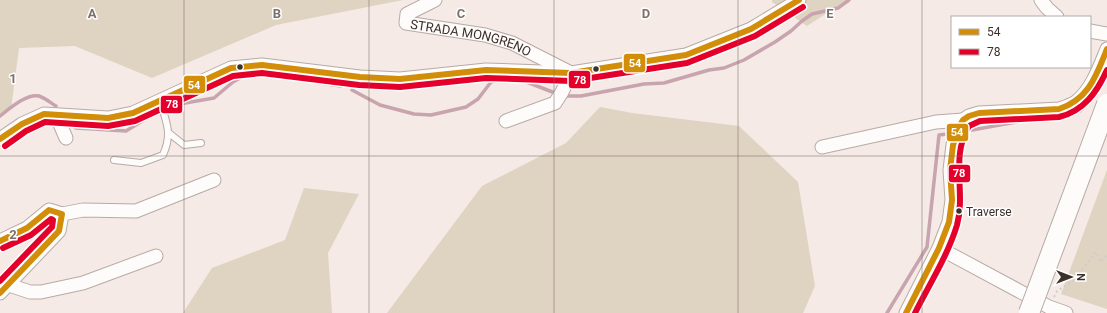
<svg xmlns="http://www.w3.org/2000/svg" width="1107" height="313" viewBox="0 0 1107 313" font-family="Roboto,sans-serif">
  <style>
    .green { fill: #dfd3c2 }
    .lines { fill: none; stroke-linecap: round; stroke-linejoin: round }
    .stream { stroke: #c8a4af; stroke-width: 3.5 }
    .service-casing { stroke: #b6aba6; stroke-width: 8 }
    .minor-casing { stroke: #b6aba6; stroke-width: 15 }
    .path { stroke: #d1ccca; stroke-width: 2; stroke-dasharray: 2 3; stroke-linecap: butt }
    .service { stroke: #fefcfb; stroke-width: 6 }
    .minor { stroke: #fefcfb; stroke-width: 13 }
    .primary-bridge-casing { stroke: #b6aba6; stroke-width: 22; stroke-linecap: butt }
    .primary-bridge { stroke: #fefcfb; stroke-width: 20 }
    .bus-1-casing { stroke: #fff; stroke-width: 9 }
    .bus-2-casing { stroke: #fff; stroke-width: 9 }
    .bus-1 { stroke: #d28e08; stroke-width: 6 }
    .bus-2 { stroke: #e4002b; stroke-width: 6 }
    .grid { fill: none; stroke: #7d706b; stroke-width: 1; stroke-opacity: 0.55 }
    .bus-dot { fill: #3d2f2a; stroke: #fff; stroke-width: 1.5 }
    .labels { text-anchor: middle; stroke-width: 3; stroke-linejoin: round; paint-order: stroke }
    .bus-label { font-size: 12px; fill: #3d2f2a; stroke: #fff; text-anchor: start }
    .street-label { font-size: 13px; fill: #3d2f2a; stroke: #fff }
    .grid-label { font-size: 13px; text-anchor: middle; font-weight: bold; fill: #7d706b; stroke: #fff; stroke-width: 3; stroke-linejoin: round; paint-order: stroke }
    .line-badge { stroke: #fff; stroke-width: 1.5 }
    .badge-label { font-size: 11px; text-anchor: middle; font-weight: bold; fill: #fff }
  </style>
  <rect width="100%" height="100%" fill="#f5eae5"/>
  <path class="green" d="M0,0h403l-127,25 -124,53 -77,-32 -56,2 -8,61 -11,7z
    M772,0h75l-40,26 -35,-24z
    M600,107l32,6 107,13 59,56 17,104 -12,27h-416l95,-127 84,-43z
    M1107,170v139l-46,-15z
    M304,188l55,6 -31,59 4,60h-149l29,-45 73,-28z"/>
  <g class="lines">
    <path class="stream" d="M352,90l28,15 34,9 17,1 35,-8 12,-8 13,-17 9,-3h19l36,14
      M563,96h18l63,-12 20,-1 45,-13 15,-2 20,-8 31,-18 16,-11 11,-10 10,-7 26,-6 11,-8
      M168,106l46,-8 19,-16 14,-8h15l79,12
      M1063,114l17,-3 11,-10 16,-31
      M0,116c9,-7 27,-23 39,-20 6,2 12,7 17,10
      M68,122l8,6 50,3 34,-21
      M961,132l94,-17
      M887,313l40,-66 12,-112 16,-2"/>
    <g class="service-casing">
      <path id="service" d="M169,133l15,12 17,-2
        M114,160l27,3 22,-8c10,-23 3,-32 -3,-55"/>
    </g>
    <g class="minor-casing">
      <g id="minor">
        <path id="s1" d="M435,0l-28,14 -1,9 79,12 27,8 59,30 -9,19 -7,11 -49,18"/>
        <path d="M1041,0l6,8 10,9"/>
        <path d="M1090,31l17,3"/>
        <path d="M56,115l10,23"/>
        <path d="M0,139l22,-15 22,-10 64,4 25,-5 98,-45 31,-3 98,12 40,2 86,-9 85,3 115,-18 65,-26 48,-29"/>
        <path d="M822,147l114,-25 27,-2"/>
        <path d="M62,214l21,-4 53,1 78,-31"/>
        <path d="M0,241l27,-13 22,-18 13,4 -3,17 -59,62"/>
        <path d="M939,248l110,59 17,6"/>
        <path d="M9,285l21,7h11l42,-9 73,-27"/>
        <path d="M906,313l33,-65 10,-26 3,-22 -2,-30 3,-25 7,-20 3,-5 6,-4 10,-3 80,-4c6,-2 13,-4 18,-8 15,-12 23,-35 30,-52"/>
      </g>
    </g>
    <path class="path" d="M1054,297l3,-6 17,-11 22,-28 5,10 6,-7"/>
    <use href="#service" class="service"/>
    <use href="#minor" class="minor"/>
    <g class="primary-bridge-casing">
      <path id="primary-bridge" d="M1029,313l78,-209"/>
    </g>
    <use href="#primary-bridge" class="primary-bridge"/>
    <g class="bus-1-casing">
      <path id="bus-1" d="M0,139l22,-15 22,-10 64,4 25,-5 98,-45 31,-3 98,12 40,2 86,-9 85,3 115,-18 65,-26 48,-29
        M0,241l27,-13 22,-18 13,4 -3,17 -59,62
        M906,313l33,-65 10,-26 3,-22 -2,-30 3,-25 7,-20 3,-5 6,-4 10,-3 80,-4c30,-10 37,-33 48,-60"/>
    </g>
    <g class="bus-2-casing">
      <path id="bus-2" d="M5,146l21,-15 19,-9 63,4 27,-5 98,-45 29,-3 97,12 41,2 86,-9 85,3 116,-18 68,-27 48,-29
        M0,281l52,-54 1,-7 -2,-1 -20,16 -28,13
        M915,313c14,-28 33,-58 42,-88 9,-33 -7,-68 12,-99l11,-5 79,-4c25,-6 38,-25 48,-47"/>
    </g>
    <use href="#bus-1" class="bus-1"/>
    <use href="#bus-2" class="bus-2"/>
  </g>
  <path class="grid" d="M184,0v313M369,0v313M554,0v313M738,0v313M922,0v313M0,156h1107"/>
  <g class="bus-dot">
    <circle cx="240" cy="67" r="3.5"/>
    <circle cx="596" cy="69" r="3.5"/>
    <circle cx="959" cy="211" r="3.5"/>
  </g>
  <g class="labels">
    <g class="bus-label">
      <text x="966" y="216">Traverse</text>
    </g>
    <g class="street-label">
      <text dy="5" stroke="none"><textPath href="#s1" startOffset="107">STRADA MONGRENO</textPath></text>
    </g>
  </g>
  <g class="grid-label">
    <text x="92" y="18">A</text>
    <text x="277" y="18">B</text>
    <text x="461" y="18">C</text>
    <text x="646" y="18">D</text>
    <text x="830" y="18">E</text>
    <text x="13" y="83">1</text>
    <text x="13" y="239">2</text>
  </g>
  <g class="line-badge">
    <rect x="623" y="53" width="23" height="20" rx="4" fill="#d28e08"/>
    <rect x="568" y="70" width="23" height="19" rx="4" fill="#e4002b"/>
    <rect x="183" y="75" width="23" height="19" rx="4" fill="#d28e08"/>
    <rect x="160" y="95" width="23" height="19" rx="4" fill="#e4002b"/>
    <rect x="946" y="123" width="23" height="19" rx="4" fill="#d28e08"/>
    <rect x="948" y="164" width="23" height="19" rx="4" fill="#e4002b"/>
  </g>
  <g class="badge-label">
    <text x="635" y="67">54</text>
    <text x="580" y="84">78</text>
    <text x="194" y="89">54</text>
    <text x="172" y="108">78</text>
    <text x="957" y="136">54</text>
    <text x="959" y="177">78</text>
  </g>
  <rect x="951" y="16" width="140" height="52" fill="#ffffff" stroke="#b1acaa"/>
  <rect x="959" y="29" width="20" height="6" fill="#d28e08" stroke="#b1acaa"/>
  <text x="987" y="36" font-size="12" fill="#3d2f2a">54</text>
  <rect x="959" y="49" width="20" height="6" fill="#e4002b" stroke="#b1acaa"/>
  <text x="987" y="56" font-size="12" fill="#3d2f2a">78</text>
  <g transform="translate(1071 277) rotate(90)" stroke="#ffffff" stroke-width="3" paint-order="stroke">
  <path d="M0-3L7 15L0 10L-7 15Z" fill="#3d2f2a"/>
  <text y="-6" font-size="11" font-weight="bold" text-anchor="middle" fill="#3d2f2a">N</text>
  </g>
</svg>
